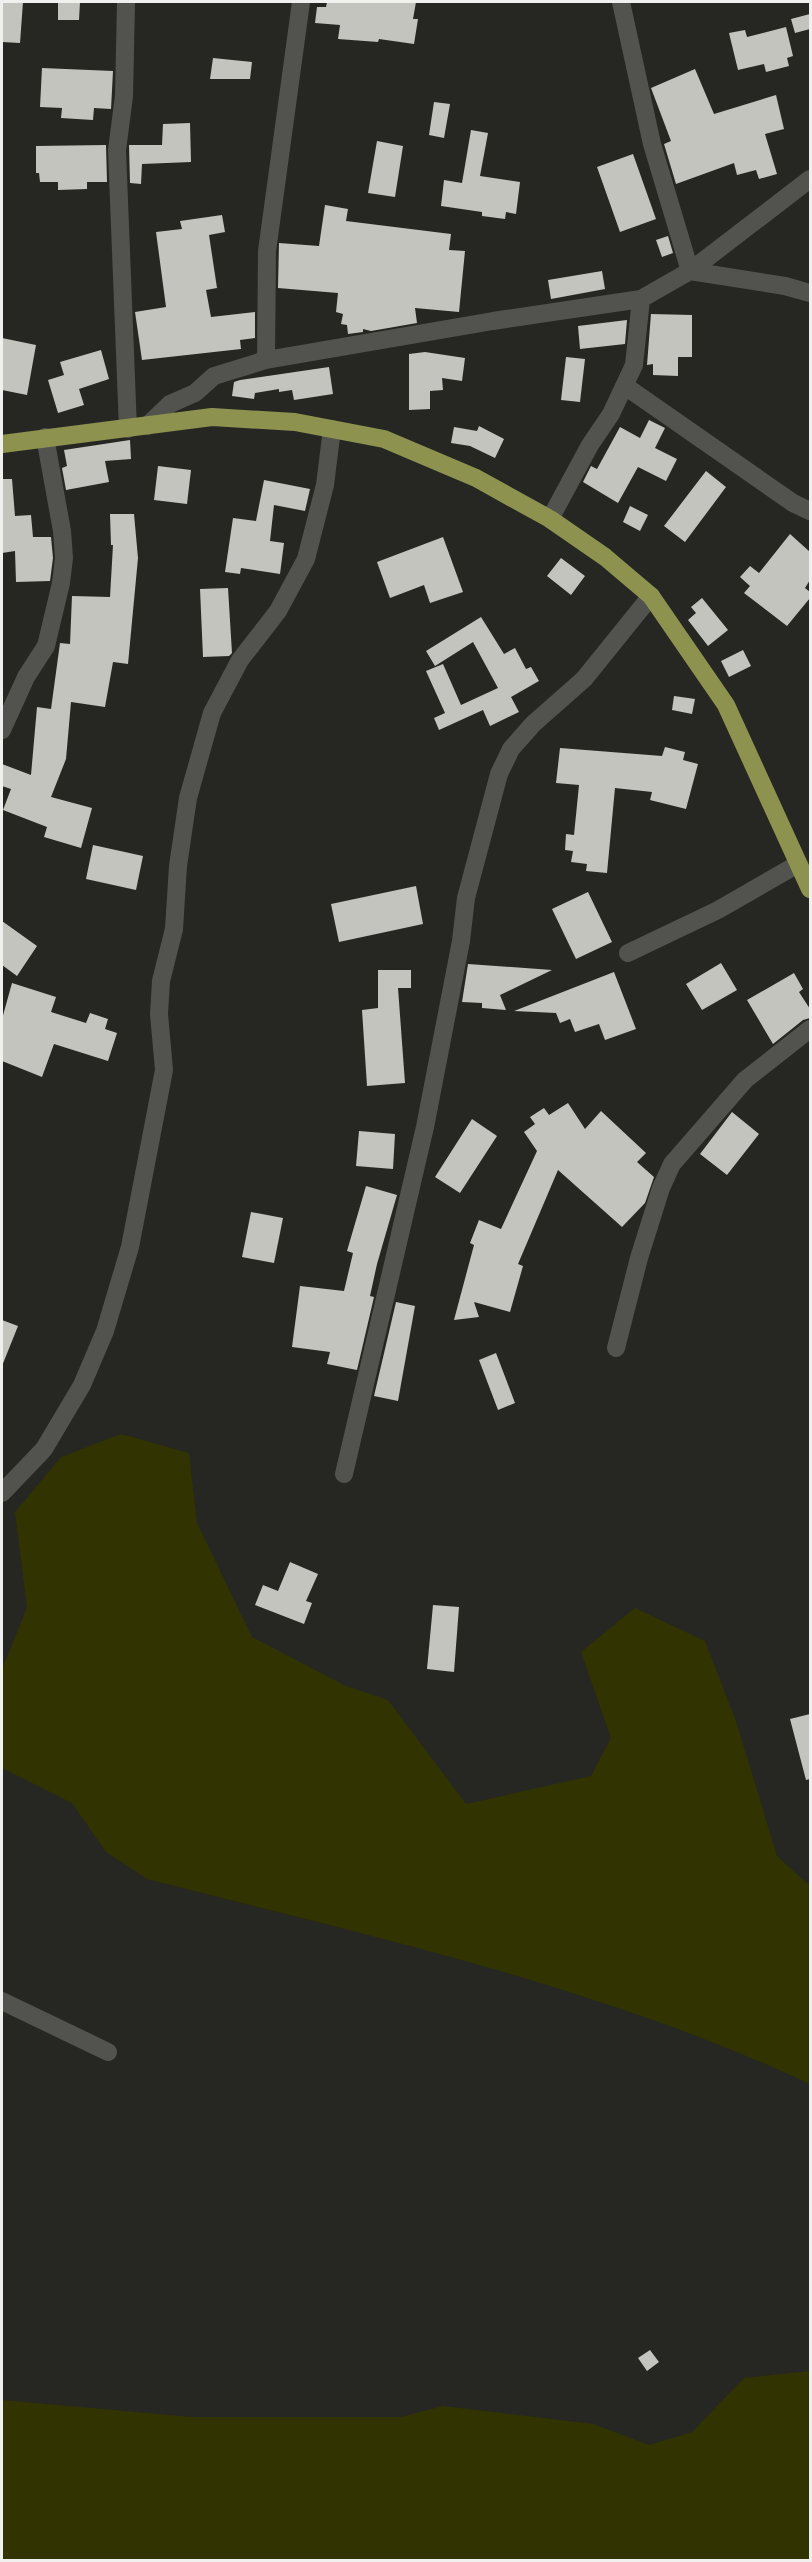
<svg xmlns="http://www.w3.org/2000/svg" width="812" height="2562" viewBox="0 0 812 2562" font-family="Inter,sans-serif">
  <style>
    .green { fill: #313301 }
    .building { fill: #c4c4be }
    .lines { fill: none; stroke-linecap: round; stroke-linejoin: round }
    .minor { stroke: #52534e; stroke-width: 18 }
    .major { stroke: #8d934f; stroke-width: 18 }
  </style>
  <rect width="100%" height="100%" fill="#262722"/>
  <path class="green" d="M121,1434l68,19 8,70 55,114 94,49 42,14 78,104 125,-28 20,-38 -30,-86 54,-44 70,33 31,80 41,135 33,30v198c-210,-98 -440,-148 -663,-205l-41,-27 -34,-49 -70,-35v-99l25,-61 -12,-96 46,-55z
    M810,2371v189h-808v-160l190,17h209l42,-11 150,18 56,21 43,-13 52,-54z"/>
  <path class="building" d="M2,2h21l-3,41 -18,-1z
    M58,2h22l-1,18h-21z
    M327,2h89l-3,17h5l-4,25 -35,-5 -1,3 -40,-3 2,-14 -25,-2 2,-16h9z
    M810,14v15l-15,4 -4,-14z
    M786,27l7,29 -6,2 2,8 -23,6 -2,-8 -26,6 -9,-37 16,-3 2,7z
    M213,58l39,4 -2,17h-40z
    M42,68l71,3 -2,38 -17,-1 -1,12 -32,-2 1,-10 -22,-1z
    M695,69l19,45 62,-19 8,34 -19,5 12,40 -18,5 -3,-9 -19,5 -3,-12 -58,21 -12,-40 7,-3 -20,-53z
    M434,102l16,2 -6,34 -15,-3z
    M190,123l1,39 -49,2 -1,20 -11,-1 -1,-38h33l1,-21z
    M471,130l17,3 -8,43 40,6 -4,32 -10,-2 -1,7 -23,-3v-4l-41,-6 3,-26 18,3z
    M377,141l26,5 -8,51 -27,-4z
    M106,145l1,37h-20v7l-29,1v-8h-18l-1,-9h-3v-27z
    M633,154l23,65 -36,13 -23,-65z
    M325,205l23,4 -2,12 105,13 -2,16 16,1 -6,61 -44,-4 2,15 -46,8 -8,-2v3l-15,2 -1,-9 -6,-1 2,-10 -7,-2 2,-19 -60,-5 1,-45 40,3z
    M222,215l3,17 -16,3 8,53 -11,2 5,27 44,-5v26l-15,2 1,9 -99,11 -7,-48 31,-5 -10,-75 26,-3 -2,-8z
    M668,236l5,17 -11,4 -6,-17z
    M602,271l3,18 -54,10 -3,-19z
    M651,314l41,1v42h-14v19l-25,-1v-11l-6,1z
    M627,320l-2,24 -45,5 -2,-23z
    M2,338l34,7 -9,50 -25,-5z
    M101,350l8,29 -30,10 5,16 -26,8 -10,-33 16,-5 -4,-13z
    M425,352l40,6 -3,23 -20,-3 1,12 -13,1v18l-21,1v-56z
    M566,357l19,2 -5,43 -19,-2z
    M329,367l4,27 -39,6 -2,-10 -13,2v-3l-24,4 -1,6 -22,-3 2,-14 6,-2z
    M649,420l16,8 -10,20 22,11 -11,22 -28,-14 -20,36 -35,-21 8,-16 6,3 23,-42 20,11z
    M479,426l25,13 -9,19 -25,-12 -19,-3 3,-16 23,4z
    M130,440l1,19 -26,2 4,21 -43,8 -4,-22 5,-2 -3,-16z
    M158,466l33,4 -4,34 -33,-4z
    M706,471l20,16 -41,55 -21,-16z
    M2,479h10l3,37 16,-1 2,22h18l2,21 -3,23 -34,1 -1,-31 -13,2z
    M264,480l46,9 -5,22 -31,-6 -4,36 14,2 -4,31 -39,-6 -1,6 -15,-2 8,-54 23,3z
    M630,506l18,9 -8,16 -17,-9z
    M110,514h24l4,44 -10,106 -15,-2 -8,45 -34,-5 -5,57 -15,38 41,11 -11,40 -37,-11 3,-10 -44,-17 8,-21 -9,-3v-22l29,11 6,-68 14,2 9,-66 10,1 2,-48 38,1 3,-52h-2z
    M790,534l20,18v28l-5,8 5,4v6l-23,28 -43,-33 6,-7 -10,-9 10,-11 9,7z
    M443,537l20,55 -33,11 -6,-18 -34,13 -13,-36z
    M561,558l24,18 -14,19 -24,-19z
    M228,588l4,65 -3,3 -26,1 -3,-68z
    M702,598l26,32 -20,16 -20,-26 8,-7 -5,-6z
    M481,617l23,37 11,-6 11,21 5,-2 8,14 -28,16 8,15 -29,14 -7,-16 -44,20 -5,-12 11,-5 -19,-42 17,-7 18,41 37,-17 -25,-46 -38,24 -9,-15z
    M743,650l8,16 -22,11 -8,-16z
    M674,696l21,3 -3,15 -20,-4z
    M665,747l20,5 -2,8 15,4 -12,45 -36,-9 2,-8 -37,-4 -8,85 -21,-2 1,-7 -16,-2 2,-11 -8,-1 1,-16 8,1 5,-50 -23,-2 4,-35 102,8z
    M93,845l50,11 -7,34 -50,-11z
    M416,886l7,38 -84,18 -8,-38z
    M588,892l24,50 -36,17 -24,-50z
    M2,921l35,25 -20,30 -15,-11z
    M721,963l16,27 -35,20 -16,-26z
    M468,964l84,6 -52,25 6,15 -24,-2v-5l-20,-1z
    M378,970h33v18h-13l7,95 -38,3 -5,-76 16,-2z
    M614,972l22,57 -31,11 -6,-16 -24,8 -5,-13 -10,4 -4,-10 -42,-2z
    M794,973l9,16 -4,3 11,17v9l-7,2 -30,24 -26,-44z
    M12,983l44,14 -5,15 35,11 4,-10 18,6 -3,10 12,4 -9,28 -54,-17 -12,33 -40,-16v-42z
    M568,1103l17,26 16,-18 45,42 -9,9 17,15 -9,26 -23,24 -64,-57 -40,94 5,2 -13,46 -36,-10 5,15 -25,3 20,-75 -4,-2 9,-23 22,9 36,-78 -13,-19 11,-8 -5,-7 14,-9 5,7z
    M732,1112l27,22 -32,41 -27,-21z
    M472,1119l25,17 -37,57 -25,-16z
    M359,1131l36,3 -2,35 -37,-3z
    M366,1186l31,9 -20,69 -7,32 4,1 -17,73 -30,-6 3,-12 -38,-5 8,-61 44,5 9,-38 -6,-2z
    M251,1212l32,6 -9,45 -32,-6z
    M396,1302l19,4 -17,95 -24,-5z
    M2,1320l16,6 -16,40z
    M496,1353l19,50 -17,7 -19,-50z
    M290,1562l28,12 -12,27 6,2 -8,21 -49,-19 8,-20 15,6z
    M433,1605l26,2 -5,65 -27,-3z
    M810,1714v65l-4,1 -16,-61z
    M650,2350l9,12 -12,9 -9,-13z"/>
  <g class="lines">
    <path class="minor" d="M126,2l-2,94 -7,54 11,279
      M621,2l31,142 38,127 95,15 25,7
      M266,360l1,-109 34,-249
      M625,386l168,117 17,8
      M147,426l23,-22 25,-11 19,-17 52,-16 227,-39 148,-22 49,-28 120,-92
      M550,519l40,-74 21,-31 23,-49 7,-66
      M2,730l24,-53 20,-31 15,-63 3,-25 -2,-27 -17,-94
      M628,953l90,-43 80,-46
      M616,1348l23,-90 22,-70 11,-24 73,-84 65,-51
      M344,1474l81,-347 36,-186 5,-43 33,-124 12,-25 22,-25 51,-45 67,-83
      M2,1493l42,-44 38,-64 23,-54 25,-84 34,-177 -5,-56 2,-33 13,-52 4,-63 10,-68 24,-85 28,-53 38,-49 28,-52 19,-74 7,-56
      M2,2001l106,51"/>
    <path class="major" d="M2,444l210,-27 83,5 89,17 92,39 74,41 55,38 46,39 75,109 84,184"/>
  </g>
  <rect width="812" height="2562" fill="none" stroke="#f0f1ee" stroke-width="6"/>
</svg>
